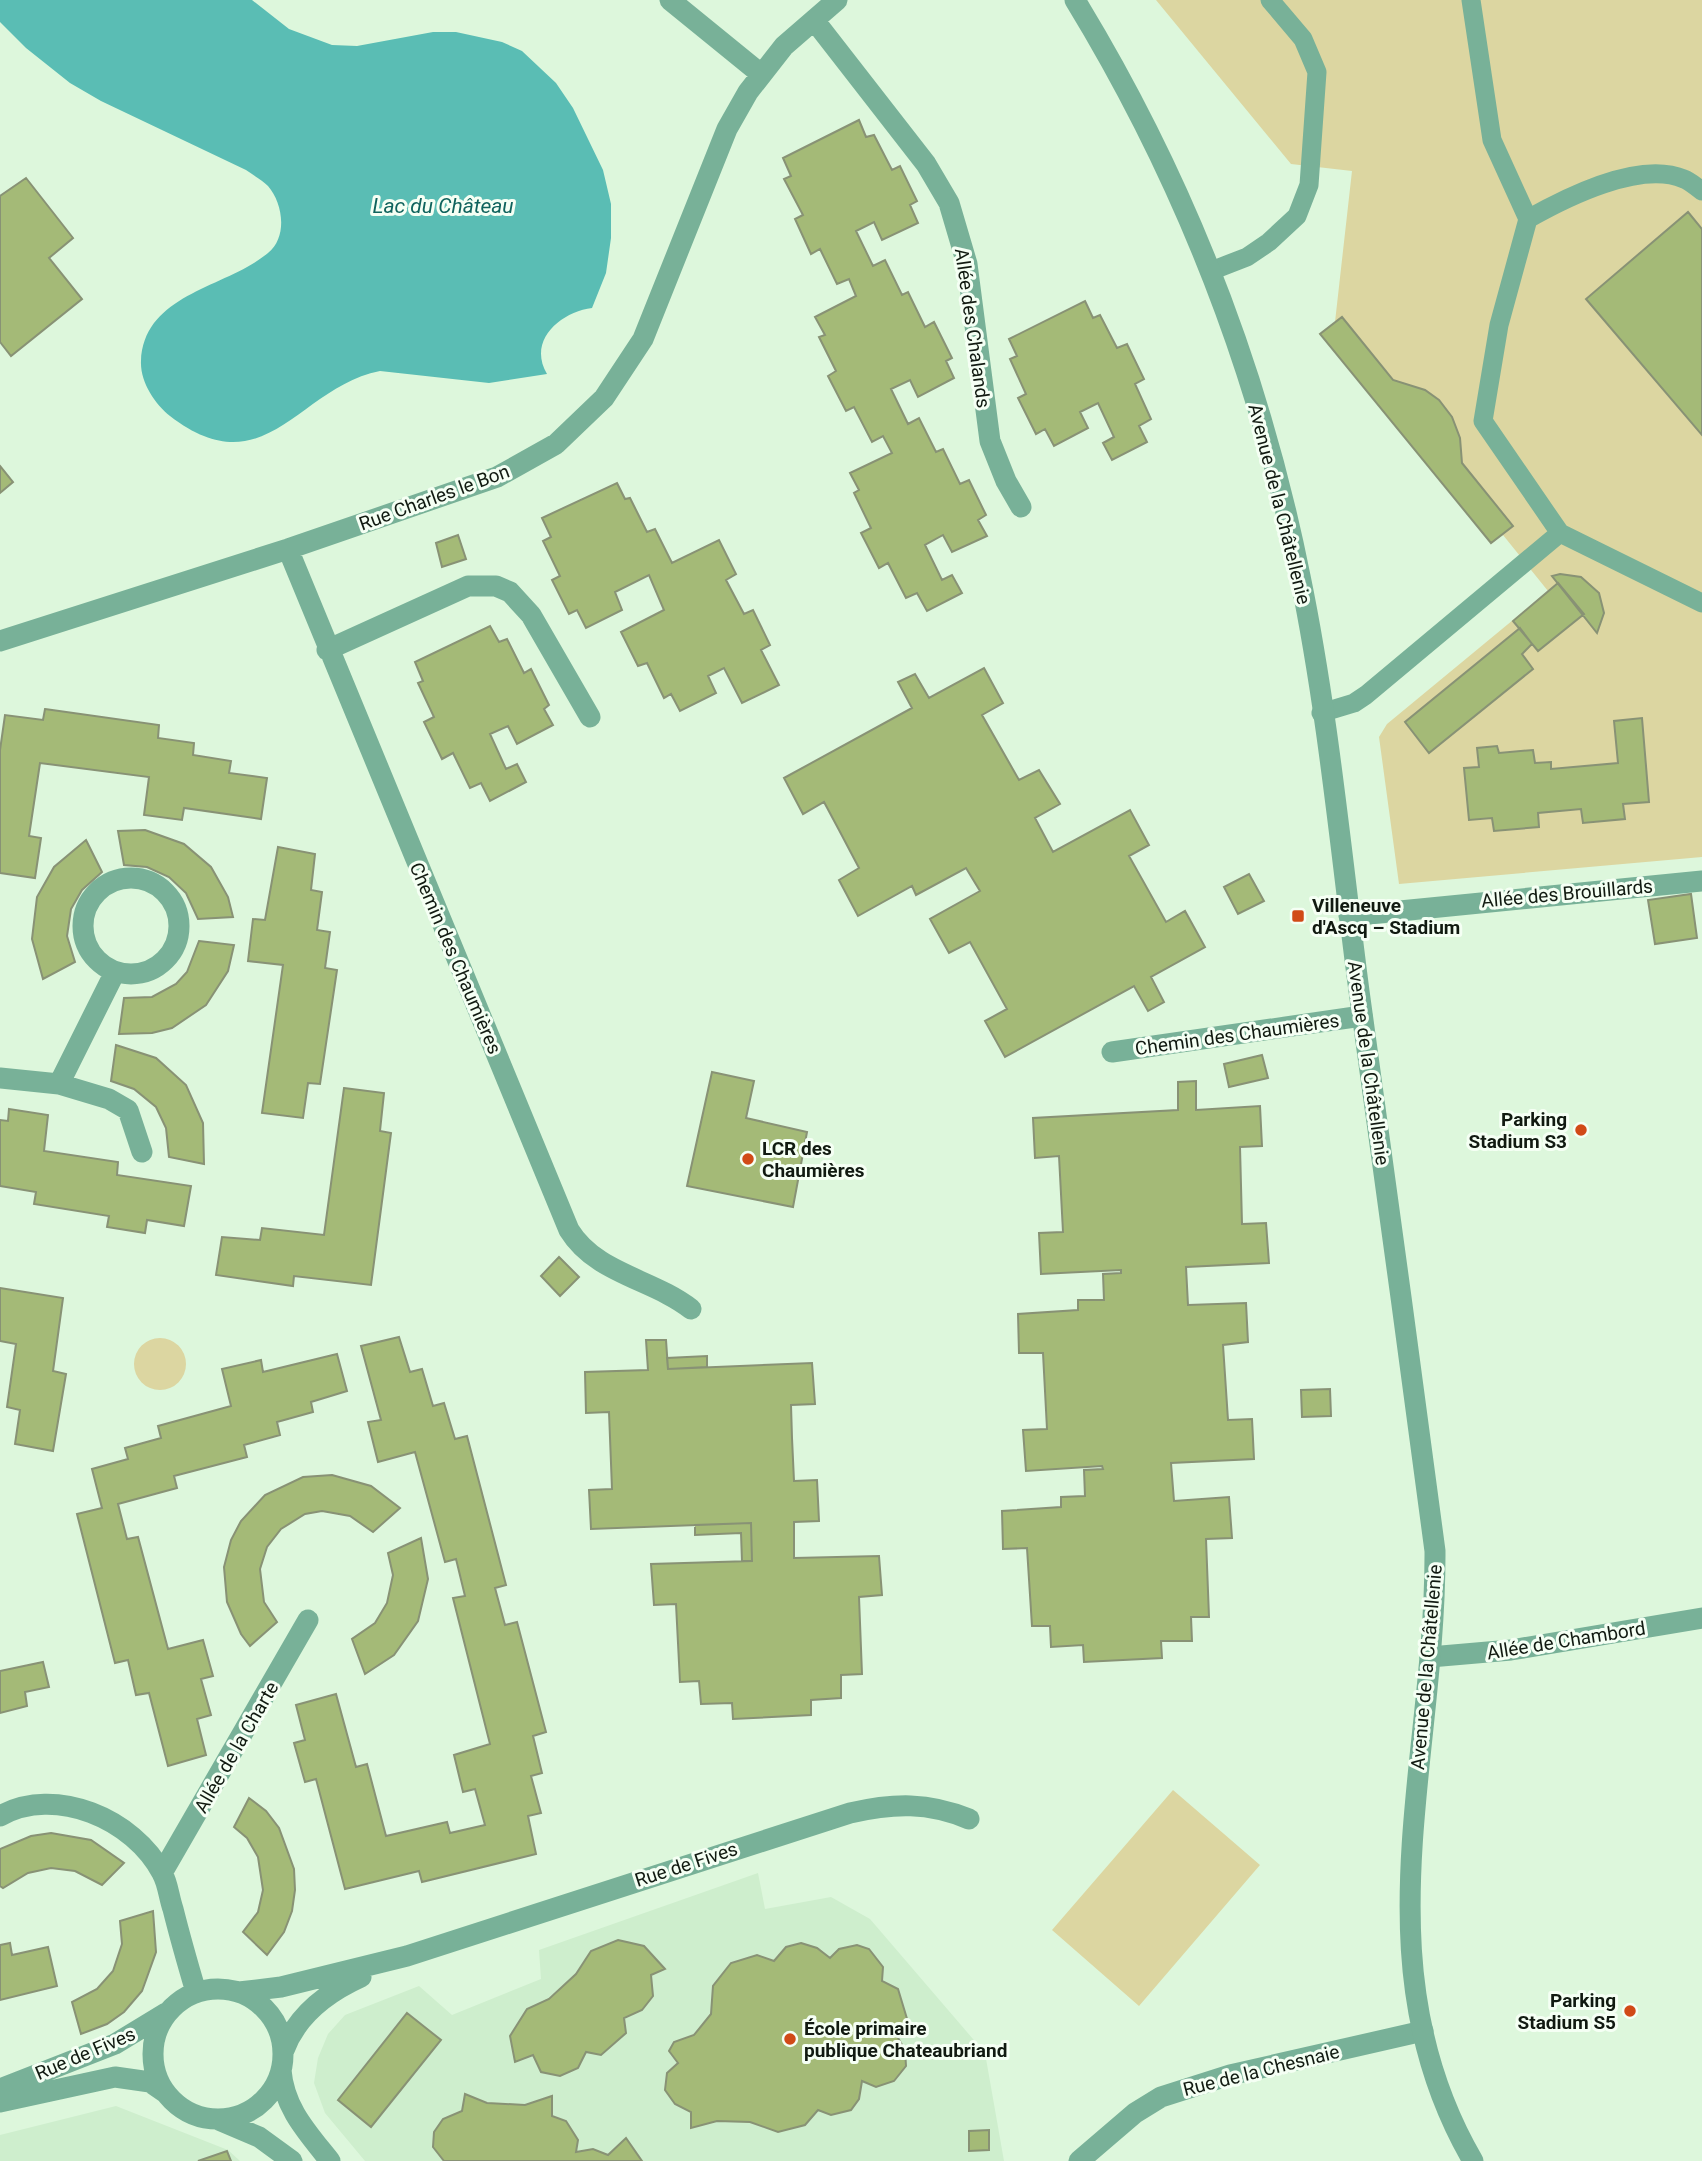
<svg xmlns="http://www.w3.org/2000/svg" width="1702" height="2161" viewBox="0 0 1702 2161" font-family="Roboto,sans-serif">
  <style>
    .built { fill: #ceeecd }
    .green { fill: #dcd6a1 }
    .water { fill: #5abdb4 }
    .building { fill: #a4ba77; stroke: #889275; stroke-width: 2 }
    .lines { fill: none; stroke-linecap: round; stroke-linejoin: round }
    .service { stroke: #78b198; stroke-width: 19 }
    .pedestrian { stroke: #78b198; stroke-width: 21 }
    .minor { stroke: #78b198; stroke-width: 21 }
    .tertiary { stroke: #78b198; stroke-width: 21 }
    .poi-dot { fill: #d14a17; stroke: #f5fff4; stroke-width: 2.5 }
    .labels { text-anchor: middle; stroke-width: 6; stroke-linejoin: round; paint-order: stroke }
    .street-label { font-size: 19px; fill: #111a11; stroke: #f5fff4 }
    .poi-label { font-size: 19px; font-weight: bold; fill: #111a11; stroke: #f5fff4; text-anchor: start }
    .water-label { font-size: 21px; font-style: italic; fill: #0f635d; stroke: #f5fff4 }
  </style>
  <rect width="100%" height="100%" fill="#ddf7dc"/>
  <path class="built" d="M758,1873l7,36 66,-12 39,22 115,134 19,108h-639l-40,-48 -11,-30 4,-25 10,-24 17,-19 74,-29 33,29 89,-36 -2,-29z
    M116,2106l112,44 12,11h-240v-26z"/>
  <path class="green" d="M1156,0h546v857l-303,27 -20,-147 8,-13 161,-133 -45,-56 -12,8 -171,-209 15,-12 17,-151 -61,-7z
    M134 1364a26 26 0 1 1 52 0a26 26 0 1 1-52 0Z
    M1173,1790l87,75 -121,141 -87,-76z"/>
  <path class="water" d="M0,0h252l37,29 43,16 25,1 76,-14h23l46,10 20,9 34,32 17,25 30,62 8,34v34l-5,35 -14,35c-31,4 -65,32 -45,66l-58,9 -109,-12c-82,16 -115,118 -210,45 -15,-12 -30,-34 -29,-55 3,-68 85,-73 127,-108 20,-16 15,-50 0,-67 -6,-6 -15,-11 -22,-16l-145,-69 -31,-18 -44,-35 -26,-26z"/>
  <path class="building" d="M859,120l7,17 8,-2 18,35 8,-4 17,35 -7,4 8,18 -36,17 -8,-18 -18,9 17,35 12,-6 17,35 6,-3 17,35 9,-5 18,36 -6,3 8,17 -36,19 -8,-17 -19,9 17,35 11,-6 17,34 7,-3 17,35 9,-4 17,35 -8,5 9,16 -35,16 -9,-17 -18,10 17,35 10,-5 10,18 -35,18 -10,-18 -11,5 -18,-35 -9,5 -18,-35 10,-5 -17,-35 5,-3 -9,-17 42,-20 -9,-17 -11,6 -18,-35 -8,4 -18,-35 8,-5 -17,-34 6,-2 -10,-18 41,-21 -7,-17 -12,5 -17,-35 -9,5 -16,-35 8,-4 -19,-36 7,-3 -8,-18z
    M26,178l47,60 -24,20 33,41 -71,57 -11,-14v-146z
    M1688,212l14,17v206l-116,-136z
    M1085,301l8,17 7,-3 17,33 10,-4 17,35 -9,5 16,35 -12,7 8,16 -35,18 -9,-17 11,-6 -16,-34 -18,9 8,16 -34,18 -9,-17 -9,5 -18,-36 8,-4 -16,-35 7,-3 -8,-17z
    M1342,317l51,63 32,10 14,10 13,17 8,21 2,25 51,63 -22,17 -171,-209z
    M0,466l13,16 -13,11z
    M617,483l8,16 5,-1 17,34 8,-3 17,34 47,-23 17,34 -10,6 18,34 9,-4 17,35 -9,5 18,35 -37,18 -18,-35 -16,8 8,17 -36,18 -9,-17 -7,4 -17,-35 -9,3 -17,-34 43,-22 -15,-35 -34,17 7,18 -36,18 -9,-18 -8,4 -17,-34 8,-4 -17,-35 8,-4 -9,-19z
    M458,535l8,24 -24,8 -6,-24z
    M1560,574l21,3 18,16 5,20 -7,20 -45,-57z
    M1558,583l26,31 -46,37 -25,-30z
    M490,626l9,16 8,-3 17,34 7,-4 18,36 -5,4 9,16 -36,19 -9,-18 -18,8 16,35 11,-5 9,18 -36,19 -9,-18 -11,5 -17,-35 -11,6 -18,-37 10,-5 -16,-34 5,-2 -8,-19z
    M1520,628l12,16 -10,10 11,15 -104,84 -24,-31z
    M984,668l19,35 -21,12 37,65 20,-10 21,34 -25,14 18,34 77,-42 19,35 -20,11 37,66 19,-11 20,36 -54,30 13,25 -16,9 -14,-25 -129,71 -20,-36 22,-12 -37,-67 -21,11 -19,-34 50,-28 -14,-23 -50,27 -4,-9 -54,30 -19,-36 20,-12 -20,-38 -15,-28 -21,12 -19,-36 128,-70 -14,-26 17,-8 14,24z
    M45,709l114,16 -1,13 36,5 -1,12 38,6 -2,12 38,5 -6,41 -77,-11 -2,12 -38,-5 5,-38 -109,-14 -11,73 12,2 -6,40 -35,-5v-123l5,-35 38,5z
    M1642,718l7,84 -26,2 2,15 -42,4 -2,-14 -43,4 1,14 -45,4 -2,-13 -23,2 -5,-52 15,-1 -2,-19 20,-2 2,7 34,-3 2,13 16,-1v7l67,-6 -4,-42z
    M145,830l39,14 27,23 17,30 5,20 -35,2 -12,-26 -17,-16 -22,-10 -23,-2 -6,-34z
    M86,840l16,32 -20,18 -11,19 -4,27 8,26 -32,17 -11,-40 5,-42 17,-30z
    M278,847l37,7 -4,36 11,2 -5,38 13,2 -5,36 12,2 -17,114 -12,-1 -5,35 -41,-5 21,-148 -35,-4 5,-42 12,1z
    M1249,874l15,27 -26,13 -14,-27z
    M1691,894l6,44 -42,6 -7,-44z
    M199,941l35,4 -6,26 -22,34 -34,23 -20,5 -33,1 5,-36 28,-1 24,-13 11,-12z
    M116,1045l40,13 30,27 17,38 1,41 -35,-7 -3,-29 -10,-21 -22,-18 -23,-8z
    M1262,1055l6,23 -39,9 -5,-23z
    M712,1072l42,9 -8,37 61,14 -14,75 -106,-21z
    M1196,1081v29l64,-4 2,40 -22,1 2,77 24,-1 3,40 -83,4 2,38 58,-2 2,39 -25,3 5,75 24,-1 2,40 -83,4 3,38 55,-4 3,41 -26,1 3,78h-18l1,24h-31l1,17 -78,4 -1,-17 -32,2 -1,-21h-18l-5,-78 -24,1 -1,-38 59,-4v-10l24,-1 -1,-26 19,-1 -1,-3 -76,5 -3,-41 24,-1 -4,-76h-24l-1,-39 60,-4v-10h26l-1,-26 18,-1v-3l-80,4 -2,-41 24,-1 -4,-76 -24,2 -2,-40 145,-8v-28z
    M344,1088l40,5 -4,38 11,2 -20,152 -77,-9 -1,10 -77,-11 6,-38 38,3 2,-12 62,7z
    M9,1109l39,6 -4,36 74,11 -1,13 74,11 -7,40 -37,-6 -2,13 -38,-6 2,-11 -75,-12 2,-12 -36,-6v-66l8,1z
    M559,1257l20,20 -19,19 -19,-20z
    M0,1288l63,10 -10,73 13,3 -13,77 -38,-7 5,-34 -13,-3 9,-63 -16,-3z
    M399,1337l11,35 12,-3 11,37 11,-3 11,36 12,-3 39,149 -11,3 10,37 12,-3 29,110 -13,4 9,37 -11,3 10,37 -13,3 8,38 -114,28 -3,-11 -74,18 -29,-110 -11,3 -11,-39 11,-3 -9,-35 40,-11 20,73 11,-3 19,72 61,-14 3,11 35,-8 -10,-36 -12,3 -9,-37 36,-11 -37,-146 12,-2 -9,-37 -11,3 -30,-110 -37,10 -10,-40 13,-2 -20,-74z
    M646,1340h20l2,29 144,-6 3,41 -24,1 1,33 2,43 23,-1 2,41 -25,1v36l85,-2 3,39 -23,2 3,77 -21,1v23l-30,2v15l-78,4 -1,-16 -31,1 -2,-23 -19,1 -4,-78 -22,1 -3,-41 101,-3 -1,-38 -160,6 -2,-39 23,-1 -3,-77 -23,1 -1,-41 63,-2z
    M337,1354l10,37 -36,11 2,10 -36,10 3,13 -36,10 3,12 -73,19 3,12 -59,16 9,35 11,-2 30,112 35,-9 10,36 -12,3 10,36 -14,4 9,36 -38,11 -19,-73 -13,2 -8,-35 -13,3 -38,-149 25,-6 -10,-39 36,-10 -3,-11 36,-10 -3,-12 73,-20 -9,-37 39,-9 2,12z
    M707,1356v11l-39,2 -1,-11z
    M1330,1389l1,27 -29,1 -1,-27z
    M332,1475l39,11 29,22 -27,24 -23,-16 -28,-5 -17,3 -24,15 -14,18 -7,22 4,33 13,20 -27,24 -9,-12 -14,-32 -3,-35 7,-27 10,-19 24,-26 38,-18z
    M751,1523l1,38h-10l-1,-28 -46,2v-10z
    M421,1538l7,41 -10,42 -24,34 -29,19 -13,-35 23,-16 12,-20 6,-28 -5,-22z
    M43,1662l6,25 -24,5 2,14 -27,7v-42z
    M249,1798l17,13 13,17 15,41 1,21 -3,21 -8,21 -17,23 -24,-23 15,-20 5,-22 -5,-33 -11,-19 -13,-11z
    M51,1833l40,7 33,23 -22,22 -27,-14 -24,-3 -23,5 -25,15 -3,-2v-37l31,-13z
    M153,1911l3,41 -14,39 -18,21 -17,12 -26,10 -9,-32 25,-13 16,-18 9,-27 -2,-23z
    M618,1940l26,6 21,23 -14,6 2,21 -11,14 -18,8 2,15 -25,22 -15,-3 -8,16 -18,8 -19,-4 -8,-17 -18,7 -5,-26 17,-27 22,-10 27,-25 15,-23z
    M10,1943l2,12 36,-8 9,39 -57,14v-55z
    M801,1943l16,5 13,10 9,-9 18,-4 12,4 14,18 -1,14 16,8 10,33 -11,14 8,14 1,16 -12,15 -18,6 -14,-6 -3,18 -8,11 -20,5 -13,-5 -13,15 -27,7 -28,-10 -33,-1 -26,7v-16l-16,-8 -10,-14 2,-17 11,-10 -9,-12 5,-9 20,-7 17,-21 2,-28 18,-23 26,-8 17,6 12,-14z
    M407,2013l34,27 -70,87 -33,-27z
    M465,2094l22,9 38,2 27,-9v20l14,5 12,19 -2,12 17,-3 15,6 18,-17 16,23h-198l-11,-14 1,-15 9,-13 19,-8z
    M989,2130v20l-20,1v-20z
    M227,2151l4,10h-33z"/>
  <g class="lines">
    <path class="service" d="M1471,0l21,140 36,79 -29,106 -16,96 77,112 142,70
      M1528,219c37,-21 112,-59 156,-40 6,2 12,8 18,12
      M1211,271l36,-14 22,-15 28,-26 12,-31 8,-113 -14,-33 -33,-39
      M1321,713l33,-10 12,-8 194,-162"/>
    <path class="pedestrian" d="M1349,916l353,-35"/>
    <path class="minor" d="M670,0l91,74
      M814,20l112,144 23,39 18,61 23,177 16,40 15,26
      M288,549l281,681c27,44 84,49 122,79
      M0,641l288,-92 209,-72 59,-33 48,-46 39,-59 84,-210 21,-37 36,-46 53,-46
      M327,650l141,-64h28l14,6 21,23 59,102
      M83 926a48 48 0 1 1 96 0a48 48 0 1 1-96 0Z
      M1112,1052l250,-36
      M0,1078l59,6 56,-112
      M59,1084l50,15 19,11 14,42
      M1430,1657l81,-7 191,-32
      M0,1816c55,-31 134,3 162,57 6,10 7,25 11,36 7,28 15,56 23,83
      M162,1873l146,-253
      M153 2054a65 65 0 1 1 130 0a65 65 0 1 1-130 0Z
      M239,1992l42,-5 126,-31 443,-143c44,-10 78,-11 119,6
      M284,2050c13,-35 44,-58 77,-73
      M281,2070c3,38 26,62 49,91
      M0,2089l115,-45 51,-31
      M0,2102l115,-25 35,5 16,11
      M219,2120l40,17 33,24
      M1079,2161l56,-48 26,-16 69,-22 193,-44"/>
    <path class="tertiary" d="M1075,0c108,177 184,372 225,576 28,136 41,277 59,415 25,187 52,373 76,560 1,210 -77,413 38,610"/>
  </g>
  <g class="poi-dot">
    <rect x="1291" y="909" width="14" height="14" rx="3.5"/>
    <circle cx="1581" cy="1130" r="7"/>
    <circle cx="748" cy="1159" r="7"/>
    <circle cx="1630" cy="2011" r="7"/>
    <circle cx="790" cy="2039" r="7"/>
  </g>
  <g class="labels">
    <g class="street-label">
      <text transform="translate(973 328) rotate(82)" y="7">Allée des Chalands</text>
      <text transform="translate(434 497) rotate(-20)" y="7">Rue Charles le Bon</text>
      <text transform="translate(1280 504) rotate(76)" y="7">Avenue de la Châtellenie</text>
      <text transform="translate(1567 893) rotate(-5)" y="7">Allée des Brouillards</text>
      <text transform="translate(456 958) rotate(67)" y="7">Chemin des Chaumières</text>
      <text transform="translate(1237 1034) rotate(-8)" y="7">Chemin des Chaumières</text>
      <text transform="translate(1369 1063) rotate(82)" y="7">Avenue de la Châtellenie</text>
      <text transform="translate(1566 1640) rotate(-9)" y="7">Allée de Chambord</text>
      <text transform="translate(1426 1667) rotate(-85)" y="7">Avenue de la Châtellenie</text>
      <text transform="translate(236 1747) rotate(-60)" y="7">Allée de la Charte</text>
      <text transform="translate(686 1864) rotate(-18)" y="7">Rue de Fives</text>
      <text transform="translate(85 2053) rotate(-23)" y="7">Rue de Fives</text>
      <text transform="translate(1261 2070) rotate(-14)" y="7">Rue de la Chesnaie</text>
    </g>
    <g class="poi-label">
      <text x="1312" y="912">Villeneuve<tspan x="1312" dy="22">d'Ascq – Stadium</tspan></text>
      <text x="1567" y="1126" text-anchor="end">Parking<tspan x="1567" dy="22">Stadium S3</tspan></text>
      <text x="762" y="1155">LCR des<tspan x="762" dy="22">Chaumières</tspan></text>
      <text x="1616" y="2007" text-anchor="end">Parking<tspan x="1616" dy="22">Stadium S5</tspan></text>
      <text x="804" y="2035">École primaire<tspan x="804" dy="22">publique Chateaubriand</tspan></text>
    </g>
    <g class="water-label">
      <text x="443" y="213">Lac du Château</text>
    </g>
  </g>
</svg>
